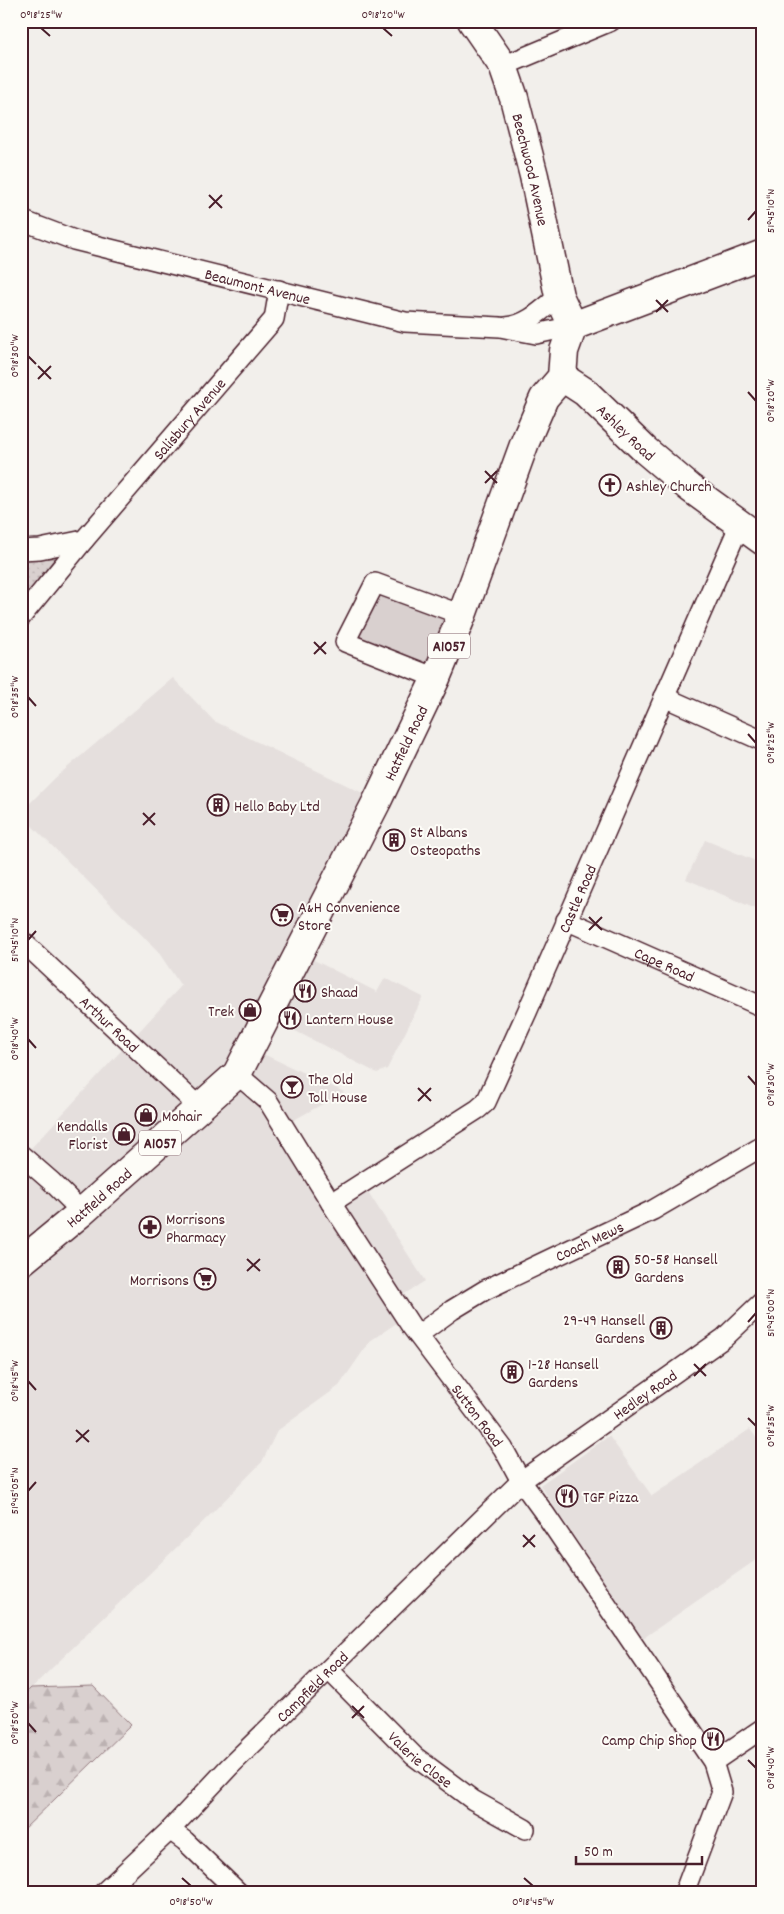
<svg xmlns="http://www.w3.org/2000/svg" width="784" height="1914" viewBox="0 0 784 1914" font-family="Dekko,sans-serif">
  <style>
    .built { fill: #e5dfdd }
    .grass { fill: url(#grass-dots); stroke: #92787d }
    .forest { fill: url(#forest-firs); stroke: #92787d }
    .green { fill: #d9d0cf; stroke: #92787d }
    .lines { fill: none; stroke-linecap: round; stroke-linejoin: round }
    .street-casing { stroke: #4a1f2b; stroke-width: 22 }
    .secondary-casing { stroke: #4a1f2b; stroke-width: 31 }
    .primary-casing { stroke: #4a1f2b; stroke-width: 31 }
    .street { stroke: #fdfcf7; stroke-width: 19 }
    .secondary { stroke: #fdfcf7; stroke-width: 28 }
    .primary { stroke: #fdfcf7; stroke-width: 28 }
    .ticks { fill: none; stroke: #4a1f2b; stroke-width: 2 }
    .labels { text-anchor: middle; stroke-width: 4; stroke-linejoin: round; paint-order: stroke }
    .shield { fill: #fdfcf7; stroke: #806168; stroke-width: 1 }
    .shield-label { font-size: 15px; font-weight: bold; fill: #4a1f2b }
    .street-label { font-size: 16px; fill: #4a1f2b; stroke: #fdfcf7 }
    .poi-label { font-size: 16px; fill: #4a1f2b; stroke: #fdfcf7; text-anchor: start }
    .neatline { fill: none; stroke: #4a1f2b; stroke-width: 2 }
    .ticks-label { font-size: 12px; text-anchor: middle; fill: #4a1f2b }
  </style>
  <defs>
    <pattern id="grass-dots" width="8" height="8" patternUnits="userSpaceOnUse" patternTransform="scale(1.25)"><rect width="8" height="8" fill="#d9d0cf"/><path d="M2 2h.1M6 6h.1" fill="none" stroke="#bcb2b2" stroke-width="1.8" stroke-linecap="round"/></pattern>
    <pattern id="forest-firs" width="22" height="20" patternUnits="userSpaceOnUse" patternTransform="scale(1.25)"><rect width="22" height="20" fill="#d9d0cf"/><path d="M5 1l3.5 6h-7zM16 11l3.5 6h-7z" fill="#bcb2b2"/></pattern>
  </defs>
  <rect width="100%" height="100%" fill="#f2efeb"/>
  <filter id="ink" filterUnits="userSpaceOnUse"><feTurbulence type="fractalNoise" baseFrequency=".02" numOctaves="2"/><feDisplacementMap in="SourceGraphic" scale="10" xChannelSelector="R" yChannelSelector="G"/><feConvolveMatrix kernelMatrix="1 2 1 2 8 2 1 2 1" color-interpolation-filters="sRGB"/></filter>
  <g filter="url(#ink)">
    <path class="built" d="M173,678l41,43 157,76 -81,151 87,44 8,-14 38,19 -36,72 -10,4 -101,-52 -17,31 85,40 -68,38 49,78 38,-24 62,97 -38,24 11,17 -28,19 -31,45 -62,45 -15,31 -53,54 -188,182v-539l160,-173 -24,-36 -136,-135v-3l34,-34z
      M705,840l58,24v48l-77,-33z
      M750,1429l13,18v108l-121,84 -102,-154 69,-49 43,60z"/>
    <path class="grass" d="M21,558h34l-30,39 -4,-15z"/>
    <path class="forest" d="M93,1686l38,39 -110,107v-110l2,-2 -2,-3v-19l10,-10z"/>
    <path class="green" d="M372,588l82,32 -25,56 -81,-35z"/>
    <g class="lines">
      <g class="street-casing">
        <g id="street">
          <path d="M503,66l108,-45"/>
          <path id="s1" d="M21,220l53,20 331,82 95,5 36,7 37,-8"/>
          <path d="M506,327c22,-2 37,-18 53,-31"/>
          <path d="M21,550l19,-1 44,-9"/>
          <path id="s2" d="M21,617l63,-77 190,-221 5,-29"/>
          <path d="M436,678l-91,-36 30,-59 87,32"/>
          <path d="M664,697l99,44"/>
          <path id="s3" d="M566,920l197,87"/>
          <path id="s4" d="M21,940l179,168"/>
          <path id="s5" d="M237,1074l31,27 63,102 80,123 92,122 18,33 24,33 168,248 9,30 -38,101"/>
          <path d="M21,1155l31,27 30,30"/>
          <path id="s6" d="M331,1203l147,-94 8,-7 41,-90 213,-488"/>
          <path id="s7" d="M418,1335l34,-25 33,-20 168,-80 110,-64"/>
          <path id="s8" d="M329,1670l85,86 59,44 52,29"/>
          <path d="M713,1762l50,-34"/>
          <path d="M170,1830l15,11 54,52"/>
          <path id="s9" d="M103,1893l67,-63 59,-63 292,-286 203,-143 39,-37"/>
        </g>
      </g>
      <g class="secondary-casing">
        <g id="secondary">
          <path id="s10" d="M472,21l31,45 11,32 20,78 25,120 14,30"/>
          <path id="s11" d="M562,377l23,15 60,58 45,38 73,53"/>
        </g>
      </g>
      <g class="primary-casing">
        <g id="primary">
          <path id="s12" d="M21,1262l61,-50 155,-138 140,-273 59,-123 26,-63 63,-173 19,-44 18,-21 2,-26 9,-25 190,-72"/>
        </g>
      </g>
      <use href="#street" class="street"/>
      <use href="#secondary" class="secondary"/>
      <use href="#primary" class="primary"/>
    </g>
  </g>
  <path class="ticks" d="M41,28l9,8M383,28l9,8M209,195l13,13M209,208l13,-13M748,220l8,-9M656,300l12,12M656,312l12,-12M28,356l8,8M38,366l13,13M38,379l13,-13M748,392l8,9M485,471l12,12M485,483l12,-12M314,642l12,12M314,654l12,-12M28,697l8,9M748,734l8,9M143,813l12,12M143,825l12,-12M589,917l13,13M589,930l13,-13M28,940l8,-9M28,1039l8,9M748,1076l8,9M418,1088l13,13M418,1101l13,-13M247,1259l13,12M247,1271l13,-12M748,1322l8,-9M694,1364l12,12M694,1376l12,-12M28,1381l8,9M748,1418l8,8M76,1430l13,12M76,1442l13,-12M28,1491l8,-9M523,1535l12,12M523,1547l12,-12M352,1706l12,12M352,1718l12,-12M28,1723l8,9M748,1760l8,8M182,1878l9,8M524,1878l9,8"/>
  <defs>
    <g id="church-ring" transform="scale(1.125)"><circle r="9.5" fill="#fdfcf7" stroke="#4a1f2b" stroke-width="1.5"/><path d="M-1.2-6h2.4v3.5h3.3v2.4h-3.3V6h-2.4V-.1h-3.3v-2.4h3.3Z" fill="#4a1f2b"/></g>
    <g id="building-ring" transform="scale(1.125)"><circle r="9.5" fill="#fdfcf7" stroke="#4a1f2b" stroke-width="1.5"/><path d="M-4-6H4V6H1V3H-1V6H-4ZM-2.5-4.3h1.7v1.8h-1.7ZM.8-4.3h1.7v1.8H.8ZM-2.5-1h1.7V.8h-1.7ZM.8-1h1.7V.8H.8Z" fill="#4a1f2b"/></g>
    <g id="supermarket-ring" transform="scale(1.125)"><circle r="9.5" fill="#fdfcf7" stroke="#4a1f2b" stroke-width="1.5"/><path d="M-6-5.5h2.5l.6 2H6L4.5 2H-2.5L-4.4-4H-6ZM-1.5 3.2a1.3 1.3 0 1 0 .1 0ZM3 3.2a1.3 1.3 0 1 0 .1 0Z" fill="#4a1f2b"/></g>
    <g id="restaurant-ring" transform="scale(1.125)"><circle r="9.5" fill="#fdfcf7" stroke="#4a1f2b" stroke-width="1.5"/><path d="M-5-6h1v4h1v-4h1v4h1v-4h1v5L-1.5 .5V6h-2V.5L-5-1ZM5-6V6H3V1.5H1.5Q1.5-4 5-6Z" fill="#4a1f2b"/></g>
    <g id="shop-ring" transform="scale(1.125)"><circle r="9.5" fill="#fdfcf7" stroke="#4a1f2b" stroke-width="1.5"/><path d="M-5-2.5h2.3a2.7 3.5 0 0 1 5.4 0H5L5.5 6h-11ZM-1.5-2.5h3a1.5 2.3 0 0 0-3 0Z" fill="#4a1f2b"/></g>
    <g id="bar-ring" transform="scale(1.125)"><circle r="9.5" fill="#fdfcf7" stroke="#4a1f2b" stroke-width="1.5"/><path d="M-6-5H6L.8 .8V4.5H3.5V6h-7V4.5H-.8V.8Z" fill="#4a1f2b"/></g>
    <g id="pharmacy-ring" transform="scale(1.125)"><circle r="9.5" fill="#fdfcf7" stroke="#4a1f2b" stroke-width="1.5"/><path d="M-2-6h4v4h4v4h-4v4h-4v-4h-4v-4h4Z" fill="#4a1f2b"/></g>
  </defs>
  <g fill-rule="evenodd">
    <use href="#church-ring" x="610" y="485"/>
    <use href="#building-ring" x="218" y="805"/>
    <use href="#building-ring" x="394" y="840"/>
    <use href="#supermarket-ring" x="282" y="915"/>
    <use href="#restaurant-ring" x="305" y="991"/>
    <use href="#shop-ring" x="250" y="1010"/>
    <use href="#restaurant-ring" x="290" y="1018"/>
    <use href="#bar-ring" x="292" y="1087"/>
    <use href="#shop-ring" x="146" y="1115"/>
    <use href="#shop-ring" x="124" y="1134"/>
    <use href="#pharmacy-ring" x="150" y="1227"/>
    <use href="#building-ring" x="618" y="1267"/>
    <use href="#supermarket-ring" x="205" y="1279"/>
    <use href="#building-ring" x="661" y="1328"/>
    <use href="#building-ring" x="512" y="1372"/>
    <use href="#restaurant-ring" x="567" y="1496"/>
    <use href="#restaurant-ring" x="713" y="1739"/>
  </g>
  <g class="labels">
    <g class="shield">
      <rect x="428" y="633.5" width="42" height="25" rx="4"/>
      <rect x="139" y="1130.5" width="42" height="25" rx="4"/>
    </g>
    <g class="shield-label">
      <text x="449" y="651">A1057</text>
      <text x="160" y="1148">A1057</text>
    </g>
    <g class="street-label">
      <text dy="6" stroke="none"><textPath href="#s10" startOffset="162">Beechwood Avenue</textPath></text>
      <text dy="6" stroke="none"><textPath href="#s1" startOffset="246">Beaumont Avenue</textPath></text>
      <text dy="6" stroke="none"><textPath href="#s2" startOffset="260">Salisbury Avenue</textPath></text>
      <text dy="6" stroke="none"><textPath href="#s11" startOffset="85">Ashley Road</textPath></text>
      <text dy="6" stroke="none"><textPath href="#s12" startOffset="658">Hatfield Road</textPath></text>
      <text dy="6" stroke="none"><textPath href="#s6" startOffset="408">Castle Road</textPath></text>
      <text dy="6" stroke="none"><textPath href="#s3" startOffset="108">Cape Road</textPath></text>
      <text dy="6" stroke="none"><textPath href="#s4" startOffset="122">Arthur Road</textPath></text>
      <text dy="6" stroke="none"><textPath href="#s12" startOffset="101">Hatfield Road</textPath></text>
      <text dy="6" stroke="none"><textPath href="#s7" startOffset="196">Coach Mews</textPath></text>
      <text dy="6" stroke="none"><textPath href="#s9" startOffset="738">Hedley Road</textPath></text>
      <text dy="6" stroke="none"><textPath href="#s5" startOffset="419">Sutton Road</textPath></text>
      <text dy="6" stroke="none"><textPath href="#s9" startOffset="294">Campfield Road</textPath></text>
      <text dy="6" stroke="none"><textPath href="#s8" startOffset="128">Valerie Close</textPath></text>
    </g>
    <g class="poi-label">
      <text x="626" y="491">Ashley Church</text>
      <text x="234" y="811">Hello Baby Ltd</text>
      <text x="410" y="837">St Albans<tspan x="410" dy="18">Osteopaths</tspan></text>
      <text x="298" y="912">A&amp;H Convenience<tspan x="298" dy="18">Store</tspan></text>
      <text x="321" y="997">Shaad</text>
      <text x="234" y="1016" text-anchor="end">Trek</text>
      <text x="306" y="1024">Lantern House</text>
      <text x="308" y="1084">The Old<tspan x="308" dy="18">Toll House</tspan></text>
      <text x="162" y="1121">Mohair</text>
      <text x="108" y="1131" text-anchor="end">Kendalls<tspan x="108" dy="18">Florist</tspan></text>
      <text x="166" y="1224">Morrisons<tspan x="166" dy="18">Pharmacy</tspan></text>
      <text x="634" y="1264">50-58 Hansell<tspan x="634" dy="18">Gardens</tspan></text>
      <text x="189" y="1285" text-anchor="end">Morrisons</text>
      <text x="645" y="1325" text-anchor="end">29-49 Hansell<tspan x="645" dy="18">Gardens</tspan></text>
      <text x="528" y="1369">1-28 Hansell<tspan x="528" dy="18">Gardens</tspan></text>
      <text x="583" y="1502">TGF Pizza</text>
      <text x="697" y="1745" text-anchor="end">Camp Chip Shop</text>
    </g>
  </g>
  <rect width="784" height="1914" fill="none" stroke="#fdfcf7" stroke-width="55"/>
  <path d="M576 1856v8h126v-8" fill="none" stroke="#4a1f2b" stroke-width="2.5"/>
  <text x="584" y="1856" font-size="15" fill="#4a1f2b" stroke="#fdfcf7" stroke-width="4" paint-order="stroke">50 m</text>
  <rect x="28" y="28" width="728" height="1858" class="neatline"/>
  <g class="ticks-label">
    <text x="41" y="18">0°18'25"W</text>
    <text x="383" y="18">0°18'20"W</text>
    <text transform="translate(770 211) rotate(-90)" y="4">51°45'10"N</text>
    <text transform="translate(14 356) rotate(-90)" y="4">0°18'30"W</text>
    <text transform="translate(770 401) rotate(-90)" y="4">0°18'20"W</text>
    <text transform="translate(14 697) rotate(-90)" y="4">0°18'35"W</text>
    <text transform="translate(770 743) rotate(-90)" y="4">0°18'25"W</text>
    <text transform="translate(14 940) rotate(-90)" y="4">51°45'10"N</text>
    <text transform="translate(14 1039) rotate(-90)" y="4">0°18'40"W</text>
    <text transform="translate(770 1085) rotate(-90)" y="4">0°18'30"W</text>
    <text transform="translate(770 1313) rotate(-90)" y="4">51°45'00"N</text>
    <text transform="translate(14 1381) rotate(-90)" y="4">0°18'45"W</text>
    <text transform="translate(770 1426) rotate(-90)" y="4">0°18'35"W</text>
    <text transform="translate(14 1491) rotate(-90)" y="4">51°45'05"N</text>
    <text transform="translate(14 1723) rotate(-90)" y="4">0°18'50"W</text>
    <text transform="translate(770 1768) rotate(-90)" y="4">0°18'40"W</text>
    <text x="191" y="1905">0°18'50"W</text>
    <text x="533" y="1905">0°18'45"W</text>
  </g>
</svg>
